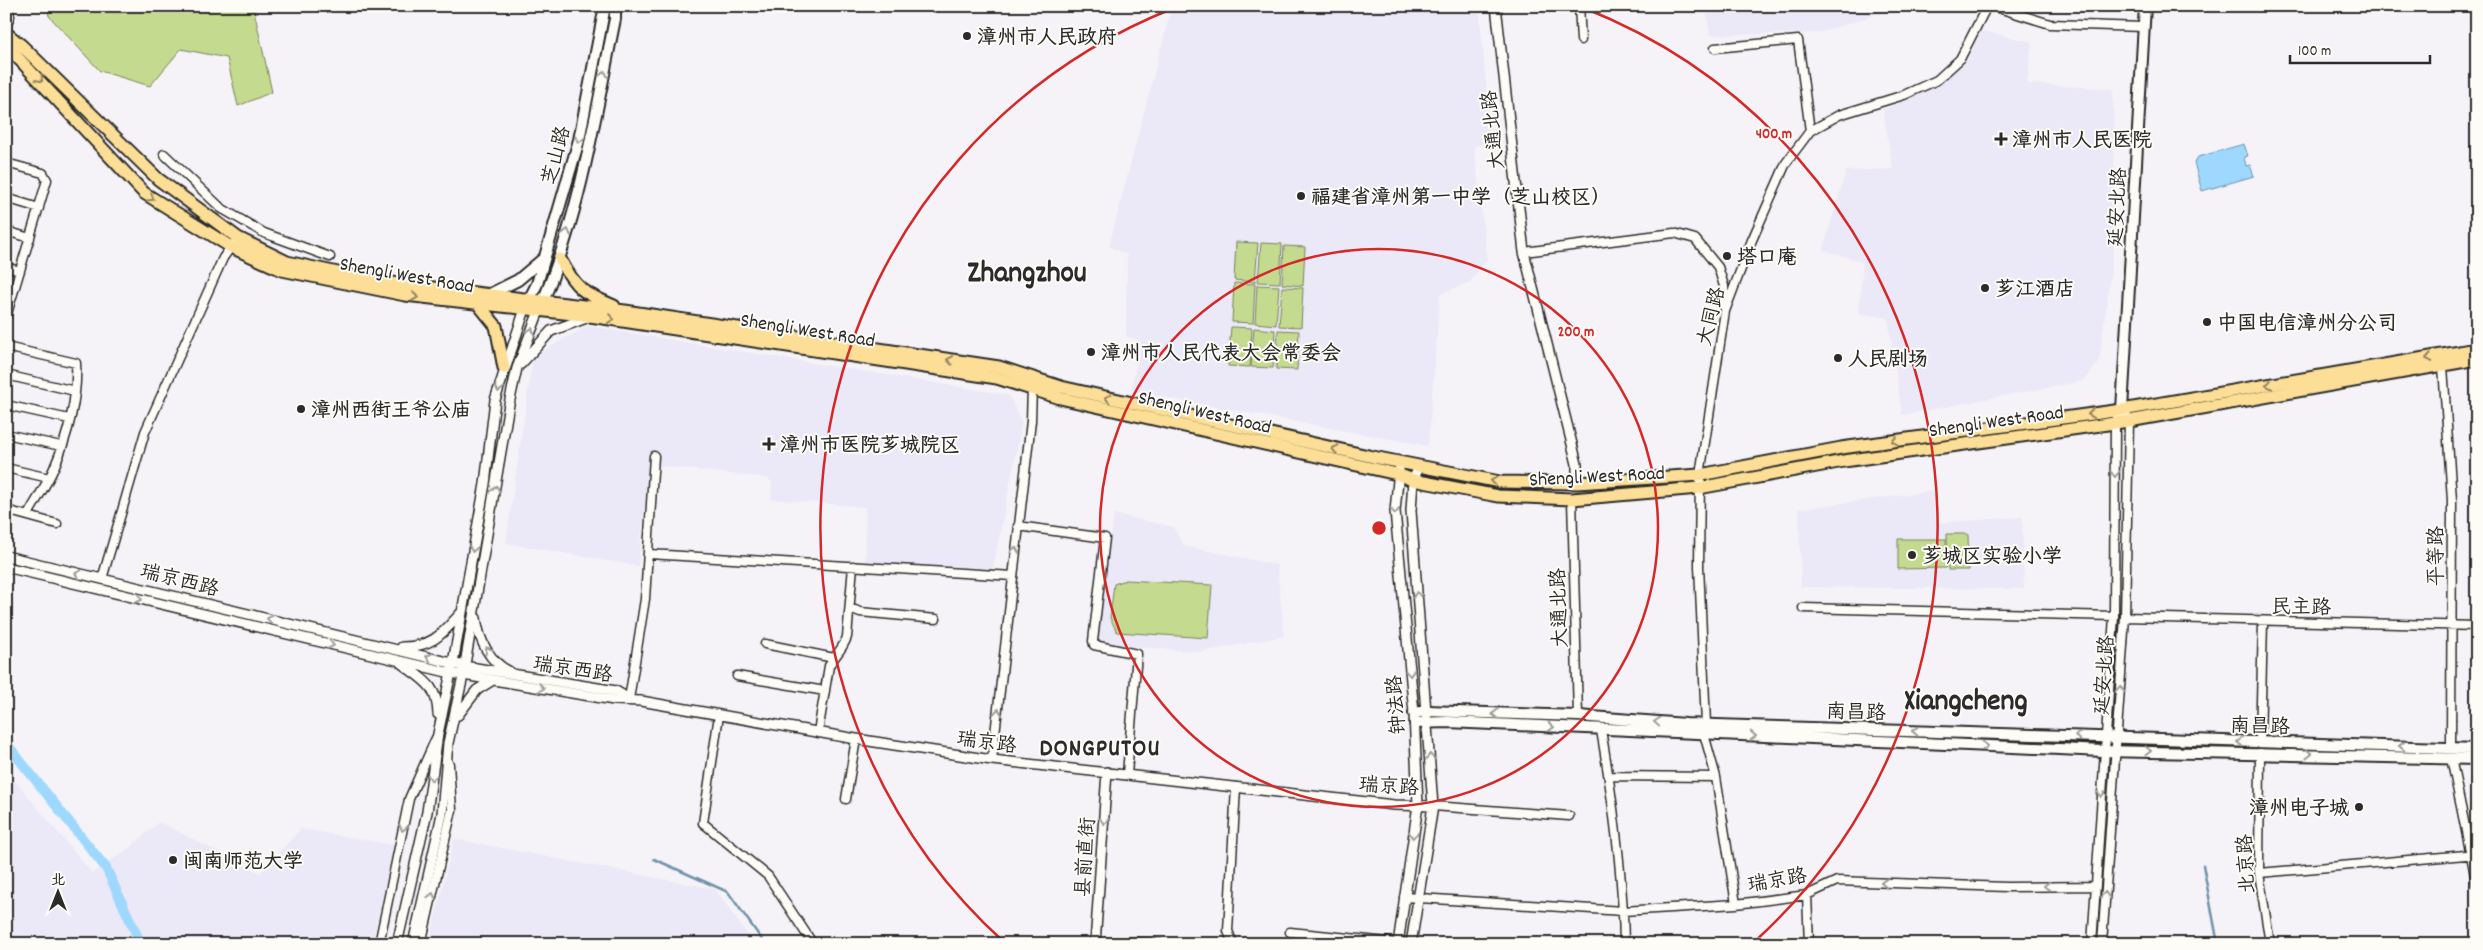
<svg xmlns="http://www.w3.org/2000/svg" width="2483" height="950" viewBox="0 0 2483 950" font-family="Dekko,'LXGW WenKai TC',sans-serif">
  <style>
    .built { fill: #ebe8f7 }
    .green { fill: #c4da8f; stroke: #78825d }
    .water { fill: #9ed8ff; stroke: #7093aa }
    .lines { fill: none; stroke-linecap: round; stroke-linejoin: round }
    .stream { stroke: #7093aa; stroke-width: 2.5 }
    .canal { stroke: #9ed8ff; stroke-width: 10 }
    .minor-casing { stroke: #2b2b2b; stroke-width: 11 }
    .tertiary-casing { stroke: #2b2b2b; stroke-width: 12 }
    .secondary-casing { stroke: #2b2b2b; stroke-width: 14 }
    .primary-casing { stroke: #2b2b2b; stroke-width: 15 }
    .minor { stroke: #fdfcf7; stroke-width: 8 }
    .tertiary { stroke: #fdfcf7; stroke-width: 9 }
    .secondary { stroke: #fdfcf7; stroke-width: 10 }
    .primary { stroke: #fcde96; stroke-width: 11 }
    .oneway { stroke: #9e9e9b }
    .oneway2 { stroke: #948460 }
    .ring { fill: none; stroke: #d62828; stroke-width: 2.5 }
    .poi-dot { fill: #2b2b2b; stroke: #fdfcf7; stroke-width: 2 }
    .labels { text-anchor: middle; stroke-width: 4; stroke-linejoin: round; paint-order: stroke }
    .poi-label { font-size: 20px; font-weight: bold; fill: #2b2b2b; stroke: #fdfcf7; text-anchor: start }
    .street-label { font-size: 20px; fill: #2b2b2b; stroke: #fdfcf7 }
    .district-label { font-size: 25px; font-weight: bold; letter-spacing: 1px; fill: #2b2b2b; stroke: #fdfcf7 }
    .town-label { font-size: 30px; font-weight: bold; fill: #2b2b2b; stroke: #fdfcf7 }
    .centre { fill: #d62828; stroke: #fdfcf7; stroke-width: 2.5 }
    .ring-label { font-size: 15px; text-anchor: middle; font-weight: bold; fill: #d62828; stroke: #fdfcf7; stroke-width: 4; stroke-linejoin: round; paint-order: stroke }
  </style>
  <rect width="100%" height="100%" fill="#f5f3f7"/>
  <filter id="ink" filterUnits="userSpaceOnUse"><feTurbulence type="fractalNoise" baseFrequency=".02" numOctaves="2"/><feDisplacementMap in="SourceGraphic" scale="10" xChannelSelector="R" yChannelSelector="G"/><feConvolveMatrix kernelMatrix="1 2 1 2 8 2 1 2 1" color-interpolation-filters="sRGB"/></filter>
  <g filter="url(#ink)">
    <path class="built" d="M1172,6h307l12,136 -17,4 13,113 -17,23 -30,12 -12,152 -297,-55 10,-50 -15,-5 1,-81 -18,-9z
      M1706,6h196l-84,27 -108,2z
      M1982,31l50,11 -5,42 86,5 2,149 -16,124 -16,19 -181,34 -14,-97 -29,-5 4,-51 -40,-12 23,-79 47,-2 -10,-59 57,-25 28,-26z
      M587,326l422,69 13,28 -29,145 -127,-6 -1,-55 -94,-8 1,-17 -5,-4 -118,-13 -11,101 -132,-23 27,-186z
      M1934,491l2,32 86,-6 2,72 -223,-2 -2,-78z
      M1114,514l59,13 11,19 93,19 7,71 -84,16 -103,-9z
      M6,770l86,103 39,-26 28,-25 101,51 41,-44 93,16 -22,99h-366z
      M454,839l261,50 39,55h-325z"/>
    <path class="green" d="M47,6h206l19,86 -34,14 -11,-48 -46,-9 -31,37 -50,-15 -51,-55z
      M2471,6h6v132h-3z
      M1236,242l22,1 -3,39 -21,-2z
      M1261,243l21,1 -2,39 -22,-1z
      M1284,246l21,1 -2,39 -21,-2z
      M1234,283l21,1 -2,39 -21,-1z
      M1257,285l22,1 -3,39 -21,-2z
      M1282,287l21,1 -2,39 -22,-1z
      M1231,327l21,1 -2,39 -22,-1z
      M1254,328l21,2 -2,38 -22,-1z
      M1278,330l21,1 -2,39 -21,-1z
      M1947,534h21l1,36h-21z
      M1898,539h48v29l-48,1z
      M1126,580l86,5 -4,53 -91,-6 -7,-14 4,-34z"/>
    <path class="water" d="M2244,144l4,12 -4,1 2,9 4,-1 4,11 -52,15 -8,-28 4,-6z"/>
    <g class="lines">
      <path class="stream" d="M654,859l74,33 37,52
        M2203,865l15,79"/>
      <path class="canal" d="M6,743l100,125 35,76"/>
      <g class="minor-casing">
        <path id="minor" d="M1579,6l2,34
          M1992,6l58,18 93,3
          M6,27l4,-11 -3,-10
          M1715,48l83,-8 12,91
          M164,154l57,54 43,25 66,24
          M6,163l37,10 4,7 -41,137
          M6,198l33,10
          M6,231l24,7
          M1524,252l150,-19 21,6 23,28 6,19v21
          M6,267l14,4
          M6,347l70,16c2,34 -8,73 -22,105 -7,16 -18,32 -26,47
          M2443,366l9,134 -1,247
          M6,375l69,16
          M6,405l63,14
          M6,434l55,12
          M6,468l43,10
          M1572,499l6,217
          M6,510l51,14
          M1018,526l87,12 -12,103 1,4 43,9 -10,120
          M649,554l364,22
          M102,579l43,-147 78,-174 10,-14
          M850,608l10,4 76,7
          M1803,608l311,8
          M2125,617l352,9
          M765,644l69,14
          M737,676l88,15
          M629,699l16,-100 9,-143
          M719,715l-16,108 65,53 45,68
          M1706,724l-7,-158 1,-91 25,-164 27,-71 34,-77 24,-32 29,-16 65,-20 33,-15 23,-21 27,-53
          M1601,730c12,70 22,142 23,214
          M818,732l11,-66c6,-11 14,-17 18,-29l6,-71
          M1704,734l12,43 20,127
          M2260,742l3,-120
          M2260,753l-1,120 11,71
          M2451,758l26,127
          M992,760l39,-339 1,-34
          M1609,776l107,1
          M846,799l10,-60
          M1433,806l136,10
          M2259,873l218,-19
          M1807,895l2,49
          M1404,897l219,14 113,-7 71,-9 30,-14 170,6 89,-1
          M1290,932l108,11
          M379,944l30,-145 27,-61
          M421,944l31,-134 -3,-46
          M1128,944l3,-2 29,2
          M1233,944l-5,-13 8,-144
          M2092,944l22,-328 1,-195 7,-11
          M2102,944l23,-327 4,-196"/>
      </g>
      <g class="tertiary-casing">
        <path id="tertiary" d="M1496,6l28,246 53,212v19
          M521,364l30,-33 38,-14
          M6,556l458,110 152,25 13,8
          M6,567l445,106 163,27 27,1 215,38 136,21 402,45 39,1
          M476,618c3,22 13,44 34,54
          M402,647c31,0 40,-13 59,-34
          M401,663c22,17 36,21 37,51
          M458,715l19,-25 16,-10
          M397,944l30,-132 11,-78 15,-71 32,-179 10,-84 30,-91
          M413,944l29,-130 6,-71 15,-67 46,-272 8,-36 22,-57
          M1095,944l12,-172
          M1398,944l20,-139 -4,-92 -19,-202 4,-41
          M1411,944l22,-138 -22,-295 2,-31 6,-13"/>
      </g>
      <g class="secondary-casing">
        <path id="secondary" d="M488,295l30,-15 26,-22
          M526,306l11,-22 42,-144 26,-134
          M540,308c40,-91 55,-192 75,-289v-13
          M2126,416l-4,-6 23,-404
          M1414,713l13,-2 151,5 108,8 791,25
          M1415,723l33,-1 655,29 374,8"/>
      </g>
      <g class="primary-casing">
        <path id="primary" d="M6,33l15,12 137,134 80,59 49,24 88,19 250,30 374,56 62,20 312,70 127,25 77,1 123,-8 141,-27 281,-38 355,-61
          M6,45l138,148 87,54 51,23 123,25 185,21 407,62 63,20 337,76 16,6 85,16 74,3 127,-11 145,-27 285,-40 348,-62
          M560,259c16,30 23,34 54,47
          M479,305l17,21 8,42"/>
      </g>
      <use href="#minor" class="minor"/>
      <use href="#tertiary" class="tertiary"/>
      <use href="#secondary" class="secondary"/>
      <use href="#primary" class="primary"/>
    </g>
    <defs><path id="oneway-chevron" d="M-2-3.5L2.5 0L-2 3.5" fill="none" stroke-width="1.6" stroke-linecap="round" stroke-linejoin="round" transform="scale(1.25)"/></defs>
    <g class="oneway">
      <use href="#oneway-chevron" transform="translate(604 74) rotate(-79)"/>
      <use href="#oneway-chevron" transform="translate(579 140) rotate(104)"/>
      <use href="#oneway-chevron" transform="translate(567 232) rotate(-76)"/>
      <use href="#oneway-chevron" transform="translate(531 331) rotate(-69)"/>
      <use href="#oneway-chevron" transform="translate(499 389) rotate(106)"/>
      <use href="#oneway-chevron" transform="translate(2115 474) rotate(90)"/>
      <use href="#oneway-chevron" transform="translate(496 489) rotate(-80)"/>
      <use href="#oneway-chevron" transform="translate(1395 511) rotate(90)"/>
      <use href="#oneway-chevron" transform="translate(473 549) rotate(100)"/>
      <use href="#oneway-chevron" transform="translate(1015 550) rotate(-84)"/>
      <use href="#oneway-chevron" transform="translate(78 574) rotate(-168)"/>
      <use href="#oneway-chevron" transform="translate(1417 595) rotate(-95)"/>
      <use href="#oneway-chevron" transform="translate(139 599) rotate(14)"/>
      <use href="#oneway-chevron" transform="translate(270 619) rotate(-167)"/>
      <use href="#oneway-chevron" transform="translate(331 645) rotate(13)"/>
      <use href="#oneway-chevron" transform="translate(488 650) rotate(-122)"/>
      <use href="#oneway-chevron" transform="translate(429 657) rotate(-166)"/>
      <use href="#oneway-chevron" transform="translate(1410 673) rotate(85)"/>
      <use href="#oneway-chevron" transform="translate(541 688) rotate(9)"/>
      <use href="#oneway-chevron" transform="translate(2120 689) rotate(-86)"/>
      <use href="#oneway-chevron" transform="translate(998 712) rotate(-84)"/>
      <use href="#oneway-chevron" transform="translate(1495 714) rotate(-178)"/>
      <use href="#oneway-chevron" transform="translate(1657 722) rotate(-176)"/>
      <use href="#oneway-chevron" transform="translate(1551 727) rotate(3)"/>
      <use href="#oneway-chevron" transform="translate(1915 731) rotate(-178)"/>
      <use href="#oneway-chevron" transform="translate(1753 736) rotate(2)"/>
      <use href="#oneway-chevron" transform="translate(2078 736) rotate(-178)"/>
      <use href="#oneway-chevron" transform="translate(2240 742) rotate(-178)"/>
      <use href="#oneway-chevron" transform="translate(1985 746) rotate(2)"/>
      <use href="#oneway-chevron" transform="translate(2402 746) rotate(-178)"/>
      <use href="#oneway-chevron" transform="translate(2148 751) rotate(1)"/>
      <use href="#oneway-chevron" transform="translate(2309 754) rotate(1)"/>
      <use href="#oneway-chevron" transform="translate(1430 757) rotate(-93)"/>
      <use href="#oneway-chevron" transform="translate(432 778) rotate(97)"/>
      <use href="#oneway-chevron" transform="translate(2101 794) rotate(93)"/>
      <use href="#oneway-chevron" transform="translate(1104 821) rotate(94)"/>
      <use href="#oneway-chevron" transform="translate(403 828) rotate(102)"/>
      <use href="#oneway-chevron" transform="translate(1413 835) rotate(98)"/>
      <use href="#oneway-chevron" transform="translate(1884 883) rotate(-178)"/>
      <use href="#oneway-chevron" transform="translate(2047 886) rotate(180)"/>
      <use href="#oneway-chevron" transform="translate(2105 895) rotate(-86)"/>
      <use href="#oneway-chevron" transform="translate(432 896) rotate(-77)"/>
    </g>
    <g class="oneway2">
      <use href="#oneway-chevron" transform="translate(40 79) rotate(48)"/>
      <use href="#oneway-chevron" transform="translate(151 198) rotate(32)"/>
      <use href="#oneway-chevron" transform="translate(415 297) rotate(8)"/>
      <use href="#oneway-chevron" transform="translate(611 319) rotate(8)"/>
      <use href="#oneway-chevron" transform="translate(2429 358) rotate(170)"/>
      <use href="#oneway-chevron" transform="translate(950 360) rotate(-172)"/>
      <use href="#oneway-chevron" transform="translate(2269 385) rotate(170)"/>
      <use href="#oneway-chevron" transform="translate(1108 398) rotate(-167)"/>
      <use href="#oneway-chevron" transform="translate(2091 414) rotate(172)"/>
      <use href="#oneway-chevron" transform="translate(1895 441) rotate(172)"/>
      <use href="#oneway-chevron" transform="translate(1335 449) rotate(-167)"/>
      <use href="#oneway-chevron" transform="translate(1494 481) rotate(-170)"/>
    </g>
  </g>
  <g class="ring">
    <circle cx="1379" cy="528" r="279"/>
    <path d="M1005 943A559 559 0 0 1 1174 8M1584 8A559 559 0 0 1 1753 943"/>
  </g>
  <g class="poi-dot">
    <circle cx="967" cy="36" r="5"/>
    <path d="M1998.5 131.5h5v5h5v5h-5v5h-5v-5h-5v-5h5z"/>
    <circle cx="1301" cy="196" r="5"/>
    <circle cx="1727" cy="256" r="5"/>
    <circle cx="1985" cy="288" r="5"/>
    <circle cx="2207" cy="322" r="5"/>
    <circle cx="1091" cy="352" r="5"/>
    <circle cx="1838" cy="358" r="5"/>
    <circle cx="301" cy="409" r="5"/>
    <path d="M766.5 436.5h5v5h5v5h-5v5h-5v-5h-5v-5h5z"/>
    <circle cx="1912" cy="555" r="5"/>
    <circle cx="2359" cy="807" r="5"/>
    <circle cx="173" cy="860" r="5"/>
  </g>
  <g class="labels">
    <g class="poi-label">
      <text x="977" y="43">漳州市人民政府</text>
      <text x="2012" y="146">漳州市人民医院</text>
      <text x="1311" y="203">福建省漳州第一中学（芝山校区）</text>
      <text x="1737" y="263">塔口庵</text>
      <text x="1995" y="295">芗江酒店</text>
      <text x="2217" y="329">中国电信漳州分公司</text>
      <text x="1101" y="359">漳州市人民代表大会常委会</text>
      <text x="1848" y="365">人民剧场</text>
      <text x="311" y="416">漳州西街王爷公庙</text>
      <text x="780" y="451">漳州市医院芗城院区</text>
      <text x="1922" y="562">芗城区实验小学</text>
      <text x="2349" y="814" text-anchor="end">漳州电子城</text>
      <text x="183" y="867">闽南师范大学</text>
    </g>
    <g class="street-label">
      <text transform="translate(1492 130) rotate(-96)" y="7">大通北路</text>
      <text transform="translate(555 155) rotate(-75)" y="7">芝山路</text>
      <text transform="translate(2116 207) rotate(-87)" y="7">延安北路</text>
      <text transform="translate(407 274) rotate(10)" y="7">Shengli West Road</text>
      <text transform="translate(1710 316) rotate(-76)" y="7">大同路</text>
      <text transform="translate(808 329) rotate(9)" y="7">Shengli West Road</text>
      <text transform="translate(1205 411) rotate(13)" y="7">Shengli West Road</text>
      <text transform="translate(1996 420) rotate(-8)" y="7">Shengli West Road</text>
      <text transform="translate(1597 475) rotate(-3)" y="7">Shengli West Road</text>
      <text transform="translate(2435 556) rotate(-90)" y="7">平等路</text>
      <text transform="translate(180 579) rotate(14)" y="7">瑞京西路</text>
      <text transform="translate(2301 606) rotate(1)" y="7">民主路</text>
      <text transform="translate(1558 608) rotate(-92)" y="7">大通北路</text>
      <text transform="translate(573 668) rotate(9)" y="7">瑞京西路</text>
      <text transform="translate(2103 675) rotate(-86)" y="7">延安北路</text>
      <text transform="translate(1395 705) rotate(-94)" y="7">钟法路</text>
      <text transform="translate(1856 711) rotate(2)" y="7">南昌路</text>
      <text transform="translate(2260 725) rotate(2)" y="7">南昌路</text>
      <text transform="translate(987 741) rotate(8)" y="7">瑞京路</text>
      <text transform="translate(1389 785) rotate(4)" y="7">瑞京路</text>
      <text transform="translate(1084 857) rotate(-86)" y="7">县前直街</text>
      <text transform="translate(2245 864) rotate(-93)" y="7">北京路</text>
      <text transform="translate(1777 879) rotate(-10)" y="7">瑞京路</text>
    </g>
    <g class="district-label">
      <text x="1100" y="755">DONGPUTOU</text>
    </g>
    <g class="town-label">
      <text x="1027" y="281">Zhangzhou</text>
      <text x="1966" y="709">Xiangcheng</text>
    </g>
  </g>
  <circle cx="1379" cy="528" r="8" class="centre"/>
  <g class="ring-label">
    <text x="1774" y="138">400 m</text>
    <text x="1576" y="336">200 m</text>
  </g>
  <rect width="2483" height="950" fill="none" stroke="#fdfcf7" stroke-width="25"/>
  <rect x="12" y="12" width="2458" height="925" fill="none" stroke="#2b2b2b" stroke-width="2" filter="url(#ink)"/>
  <g transform="translate(58 892)" stroke="#fdfcf7" stroke-width="4" paint-order="stroke">
  <path d="M0-4L9 19L0 12L-9 19Z" fill="#2b2b2b"/>
  <text y="-8" font-size="14" font-weight="bold" text-anchor="middle" fill="#2b2b2b">北</text>
  </g>
  <path d="M2290 55v8h140v-8" fill="none" stroke="#2b2b2b" stroke-width="2.5"/>
  <text x="2298" y="55" font-size="15" fill="#2b2b2b" stroke="#fdfcf7" stroke-width="4" paint-order="stroke">100 m</text>
</svg>
